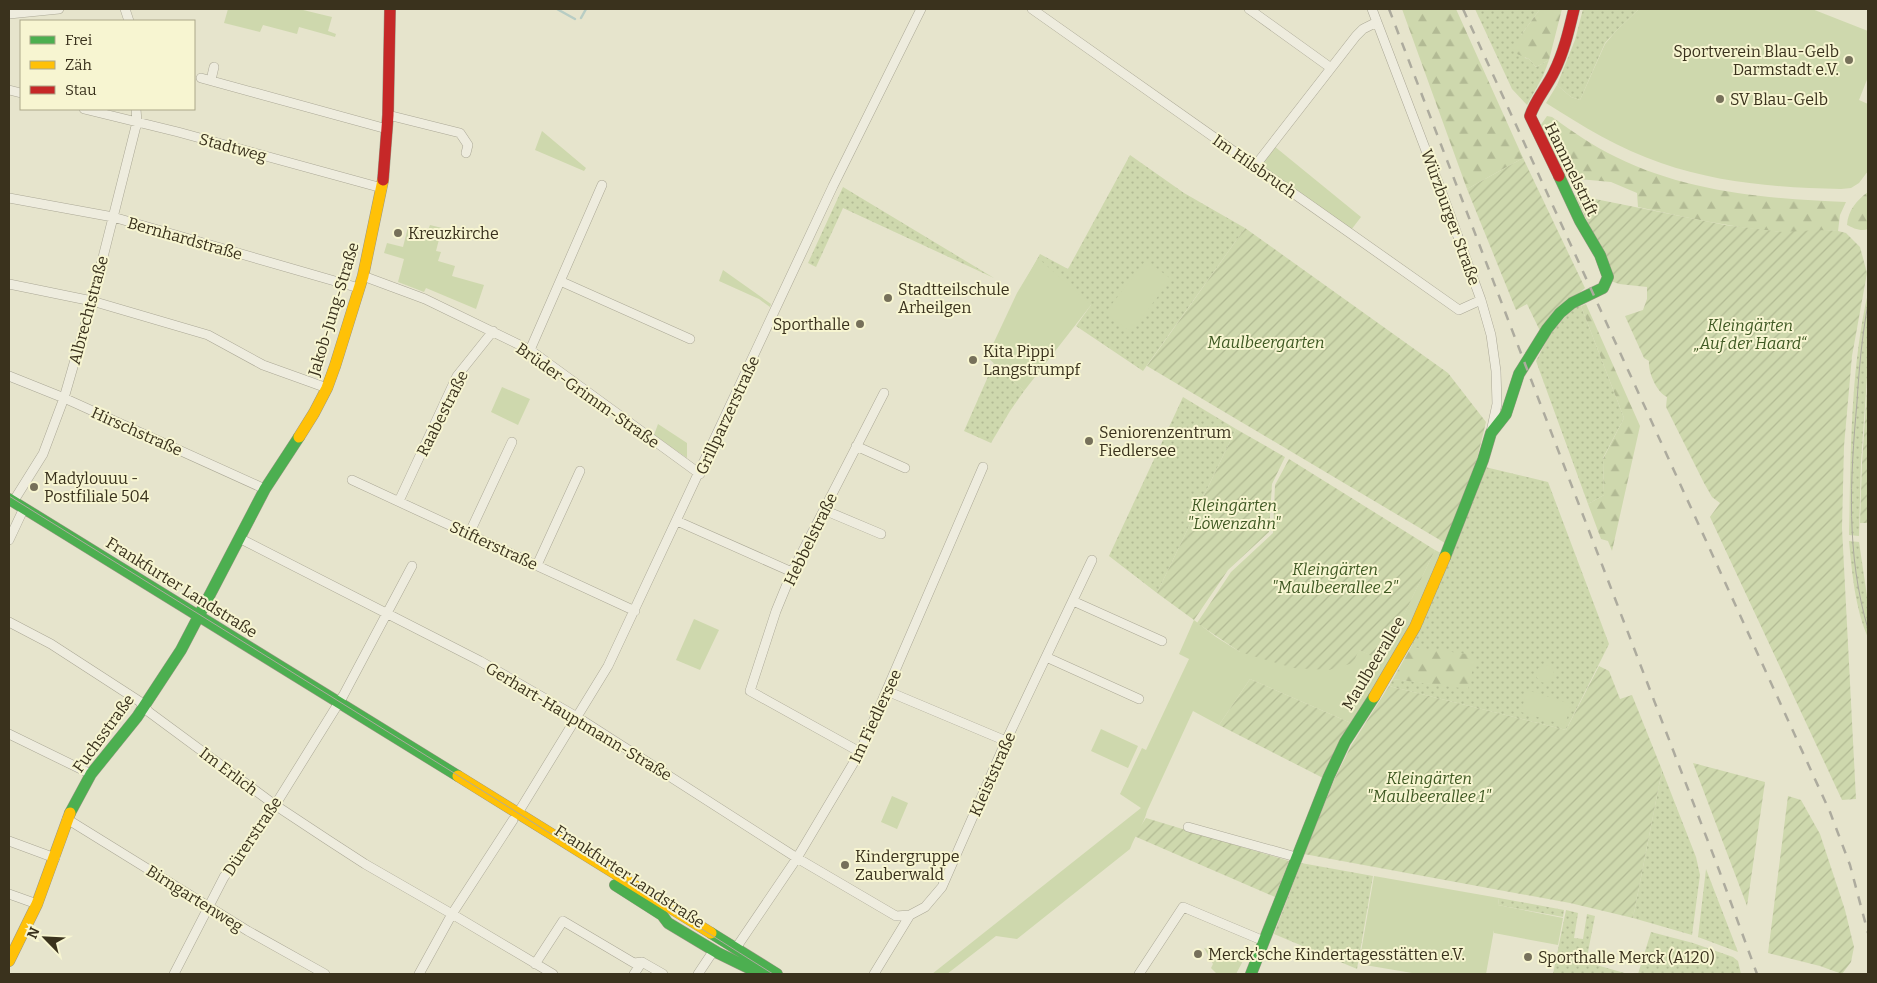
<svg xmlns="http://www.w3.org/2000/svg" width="1877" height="983" viewBox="0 0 1877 983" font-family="Bitter,serif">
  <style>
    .grass { fill: url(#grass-dots) }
    .forest { fill: url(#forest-firs) }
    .park { fill: #ced8ad }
    .garden { fill: url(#garden-furrows) }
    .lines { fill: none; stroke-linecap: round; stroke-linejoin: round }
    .stream { stroke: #b8cdc4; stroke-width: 2.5 }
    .street-casing { stroke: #aba896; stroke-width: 10 }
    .fast-casing { stroke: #9b9785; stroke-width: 12 }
    .slow-casing { stroke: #9b9785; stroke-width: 12 }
    .jam-casing { stroke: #9b9785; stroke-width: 12 }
    .street { stroke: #eeecde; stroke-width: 9 }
    .fast { stroke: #4caf50; stroke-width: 11 }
    .slow { stroke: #ffc107; stroke-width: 11 }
    .jam { stroke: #c62828; stroke-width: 11 }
    .tram { stroke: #adab9e; stroke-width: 1 }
    .rail { stroke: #adab9e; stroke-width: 2.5; stroke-dasharray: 9 9; stroke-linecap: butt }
    .poi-dot { fill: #76705a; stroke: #f7f5d1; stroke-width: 2 }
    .labels { text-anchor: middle; stroke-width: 4; stroke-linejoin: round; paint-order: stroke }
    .poi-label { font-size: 16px; fill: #3a321d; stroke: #f7f5d1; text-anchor: start }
    .street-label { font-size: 16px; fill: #3a321d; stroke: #f7f5d1 }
    .park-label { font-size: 16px; font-style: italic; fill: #3e5822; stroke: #f7f5d1 }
  </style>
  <defs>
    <pattern id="grass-dots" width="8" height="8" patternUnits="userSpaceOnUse" patternTransform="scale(1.25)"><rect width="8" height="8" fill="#ced8ad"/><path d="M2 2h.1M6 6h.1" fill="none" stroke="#b2ba94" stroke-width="1.8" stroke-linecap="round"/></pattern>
    <pattern id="forest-firs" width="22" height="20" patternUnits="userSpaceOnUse" patternTransform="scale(1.25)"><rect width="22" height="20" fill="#ced8ad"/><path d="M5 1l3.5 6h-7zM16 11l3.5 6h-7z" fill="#b2ba94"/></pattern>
    <pattern id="garden-furrows" width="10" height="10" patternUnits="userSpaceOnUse" patternTransform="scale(1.25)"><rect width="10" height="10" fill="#ced8ad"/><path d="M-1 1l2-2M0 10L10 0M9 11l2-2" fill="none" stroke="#b2ba94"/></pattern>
  </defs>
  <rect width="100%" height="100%" fill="#e6e4cc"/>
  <path class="grass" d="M1475,9h65l-19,26 4,23 4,1 7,8 13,-7 -6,16 -16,29 -15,-16z
    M1583,9h56l-23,22 -11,12 -25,57 -9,-3 -14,-12 18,-45z
    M1130,155l54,38 61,35 -102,143 -67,-45 15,-21 -73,-11 22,-40 28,15z
    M843,187l151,91 -151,-70 -27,59 -8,-4z
    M1868,293v71l-7,98 -2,74 -10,-1c2,-81 1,-164 19,-242z
    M1581,306l43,112 -21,40 1,37 -16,9 -52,-143 13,-25 24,-29z
    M994,363l30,28 -14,20 -19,32 -27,-12z
    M1183,397l53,32 -79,164 -48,-37z
    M1485,467l63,15 61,162 -43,86 -177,-44 4,-7 75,9 -57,-41z
    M1849,541l10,1 9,61v35c-13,-30 -16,-65 -19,-97z
    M1662,770l34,87 4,18 -8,60 -59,-17z
    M1301,863l72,13 -16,93 -83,-35z
    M1706,869l32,83 -40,-15z
    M1499,898l65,12 -1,7 -65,-12z
    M1566,910l12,3 -4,25 9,1 4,-25 8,2 -9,46 42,12h-75z
    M1651,932l42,11 40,14 5,4 3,13h-103z"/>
  <path class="forest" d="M1402,9h54l67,149 -56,31z
    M1540,9h22l-13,51 -13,7 -7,-8 -12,-5 -2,-7 6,-12z
    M1547,116l5,1c21,15 41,29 64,40 70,35 153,42 230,45l-6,13 -2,16c-19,-1 -38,2 -57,1 -48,-4 -96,-15 -143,-25l-1,-14 -26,-11 -43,-4 -30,-49z
    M1868,192v37c-7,3 -15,-1 -21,-4 1,-15 10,-25 21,-33z
    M1586,304l54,122 -28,125 -4,-10 -7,-2 -13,-35 16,-9 -1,-36 21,-41 -43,-112z
    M1411,647l65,8 -8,34 -75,-10z"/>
  <path class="park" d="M228,9h71l33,8 -4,14 8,3 -1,3 -36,-10 -2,7 -34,-9 -3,7 -36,-9z
    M1639,9h173l56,22v46l-9,23 9,4v67l-9,12 -8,5 -10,1c-60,-1 -123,-6 -180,-26 -41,-14 -79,-37 -115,-60l11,-18 14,12 9,3 25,-56 11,-13z
    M542,131l44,37 -2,3 -49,-21z
    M1274,146l87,71 -10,13 -86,-62 -2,-7z
    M430,225l12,3 -6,23 5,1 -3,9 17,5 -3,10 32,9 -8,24 -50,-21 -2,4 -26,-10 6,-23 -20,-6 3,-10 16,4 5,-20 19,6z
    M1038,258l53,47 -67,86 -37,-34 30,-64z
    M1146,260l25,19 -40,53 -26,-19z
    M723,270l48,34 -1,3 -11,-8 -40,-18z
    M502,387l28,12 -12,26 -27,-13z
    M658,424l29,19v15l-33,-23z
    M1435,550l6,3 -30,72 -21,38 -39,60 -101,-44 -31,46 -26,-14 -46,100c-3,13 -12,24 -17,38l-113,90 -21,-3 -49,38h-15l209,-166 -21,-14 22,-46 4,2 43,-91 -10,-5 15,-34 22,17 24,15 119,-2 23,10z
    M694,619l25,11 -19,40 -24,-10z
    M1536 674a9 9 0 1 1 18 0a9 9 0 1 1-18 0Z
    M1527,690l44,14 -6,21 -44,-13z
    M1101,729l37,17 -10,22 -37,-17z
    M892,796l16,7 -11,26 -16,-7z
    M1374,876l125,22 -1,7 65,13 -5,27 -64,-12v-3l-8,44h-68l-59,-10z
    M1204,948l40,11 -8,15h-19l-6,-6 2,-4z"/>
  <path class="garden" d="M1523,158l62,130 -21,18 -23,27 -14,-29 -11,6 -49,-121z
    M1575,195l150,30 58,7 35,-2 20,1 8,2 14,14 7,26 -15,83 -8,90 -2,82 14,271 -14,1 -132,-283 10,-14 -8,-6 -8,-14 -38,-76 1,-10c-10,-5 -19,-24 -18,-36l-5,-3 -19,-42 18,-6 4,-11v-12l-28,-3 -8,-3 -14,-39z
    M1245,228l203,145 38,49 -9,37 -32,84 -298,-177z
    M1868,374v149h-8l2,-60z
    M1236,429l49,28 -13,27 -3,48 -41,38 -34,50 -37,-27z
    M1289,459l146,91 -53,111 -23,-11 -6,13 -24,7 -36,-2 -53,-16 -43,-29 34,-51 42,-39 2,-48z
    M1599,666l10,5 11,28 12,-4 30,75 -29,148 -63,-15 -266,-49 31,-76 16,-32 38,-60 177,44z
    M1250,679l101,44 -28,55 -104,-53z
    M1693,763l72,19 -18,124z
    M1788,796l13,4 19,34 25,76 9,37 -3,15 -9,12 -22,-8 -52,-13z
    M1146,818l143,43 -14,36 -141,-61z"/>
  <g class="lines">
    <path class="stream" d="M557,9l18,10
      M581,18l5,-9"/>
    <g class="street-casing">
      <path id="street" d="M125,9l4,12
        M1032,9l427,301 22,-10
        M1249,9l82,59
        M1372,9l69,181 40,110 10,35 5,36 1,33 -6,28
        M9,14l50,-5
        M201,78l186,51
        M211,80l3,-13
        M9,90l12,3
        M84,109l94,23 204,56
        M388,115l72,18 8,12 -2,8
        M1255,166l101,-130 7,-7 14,-7
        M9,198l104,19 246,71
        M363,276l62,23 105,51 170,124
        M560,281l130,58
        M9,284l83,17 116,34 55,30 64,23
        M530,350l72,-165
        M9,376l55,22 201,91
        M856,446l49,22
        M352,480l283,131
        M399,501l58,-125 36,-45
        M13,502l30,-48 21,-56 28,-97 45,-179 -1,-13
        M824,510l57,24
        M677,521l115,51
        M469,534l43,-92
        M239,538l241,123 97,56 220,141 99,58 14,-1
        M9,540l15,-32
        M537,565l43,-94
        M1073,601l89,40
        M9,622l42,22 88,57 10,11 126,93 53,35 37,24 87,50 101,60
        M1046,657l93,42
        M887,691l119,50
        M9,734l82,40
        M860,752l-110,-61 26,-80 16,-39 92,-179
        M518,813l90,-147 225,-480 88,-177
        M67,819l181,112 77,43
        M1188,827l108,30
        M9,841l46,17
        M9,894l28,10
        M736,948l61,-90 63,-106 123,-285
        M535,964l28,-43 71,42 8,-1 21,12
        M174,974l50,-97 45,-62 74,-119 69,-130
        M419,974l33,-60 61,-94
        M634,974l8,-12
        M698,974l16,-24
        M874,974l36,-59 15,-8 17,-20 64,-146 86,-181
        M1139,974l44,-67 81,34"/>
    </g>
    <g class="fast-casing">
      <path id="fast" d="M9,499l449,277
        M1445,557l38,-97 8,-27 15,-19 13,-40 28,-45 13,-16 12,-10 31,-15 5,-11 -8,-22 -20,-34 -21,-45
        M70,813l21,-39 46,-57 44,-67 84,-161 34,-52
        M615,885l47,30 6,8 50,30 43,21
        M711,933l66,41
        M1251,974l78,-198 16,-34 29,-45"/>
    </g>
    <g class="slow-casing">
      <path id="slow" d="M299,437l15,-24 13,-25 8,-22 28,-90 20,-96
        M1374,697l41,-70 30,-70
        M458,776l253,157
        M9,961l28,-57 33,-91"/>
    </g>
    <g class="jam-casing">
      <path id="jam" d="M1559,176l-29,-60c5,-16 17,-29 24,-44 10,-20 15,-42 20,-63
        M383,180l5,-65 2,-106"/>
    </g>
    <use href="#street" class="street"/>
    <use href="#fast" class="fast"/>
    <use href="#slow" class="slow"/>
    <use href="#jam" class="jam"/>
    <path class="tram" d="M1868,304c-6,32 -9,65 -11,98 -7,78 -11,152 11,227
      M9,496l482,300 282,178"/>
    <path class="rail" d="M1389,9l330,861 38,104
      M1463,9l367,803 20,53 18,68"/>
  </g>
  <g class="poi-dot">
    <circle cx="1849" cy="60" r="5"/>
    <circle cx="1720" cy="99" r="5"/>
    <circle cx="398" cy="233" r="5"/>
    <circle cx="888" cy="298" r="5"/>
    <circle cx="860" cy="324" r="5"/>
    <circle cx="973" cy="360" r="5"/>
    <circle cx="1089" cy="441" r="5"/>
    <circle cx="34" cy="487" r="5"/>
    <circle cx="845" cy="865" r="5"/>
    <circle cx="1198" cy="954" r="5"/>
    <circle cx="1528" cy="957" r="5"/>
  </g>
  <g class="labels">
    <g class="poi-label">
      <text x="1839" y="57" text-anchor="end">Sportverein Blau-Gelb<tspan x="1839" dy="18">Darmstadt e.V.</tspan></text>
      <text x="1730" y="105">SV Blau-Gelb</text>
      <text x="408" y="239">Kreuzkirche</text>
      <text x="898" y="295">Stadtteilschule<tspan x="898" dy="18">Arheilgen</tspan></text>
      <text x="850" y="330" text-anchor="end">Sporthalle</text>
      <text x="983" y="357">Kita Pippi<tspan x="983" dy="18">Langstrumpf</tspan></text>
      <text x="1099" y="438">Seniorenzentrum<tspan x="1099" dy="18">Fiedlersee</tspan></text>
      <text x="44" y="484">Madylouuu -<tspan x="44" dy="18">Postfiliale 504</tspan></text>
      <text x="855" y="862">Kindergruppe<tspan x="855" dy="18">Zauberwald</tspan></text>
      <text x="1208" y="960">Merck'sche Kindertagesstätten e.V.</text>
      <text x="1538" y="963">Sporthalle Merck (A120)</text>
    </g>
    <g class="street-label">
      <text transform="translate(233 147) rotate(15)" y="6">Stadtweg</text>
      <text transform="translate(1255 166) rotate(35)" y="6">Im Hilsbruch</text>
      <text transform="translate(1572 169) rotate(64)" y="6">Hammelstrift</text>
      <text transform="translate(1451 217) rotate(70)" y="6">Würzburger Straße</text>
      <text transform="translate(185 238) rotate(16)" y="6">Bernhardstraße</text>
      <text transform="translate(333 309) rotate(-73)" y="6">Jakob-Jung-Straße</text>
      <text transform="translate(88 310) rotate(-75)" y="6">Albrechtstraße</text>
      <text transform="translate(588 395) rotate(35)" y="6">Brüder-Grimm-Straße</text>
      <text transform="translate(442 413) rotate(-63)" y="6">Raabestraße</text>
      <text transform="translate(727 415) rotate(-65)" y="6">Grillparzerstraße</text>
      <text transform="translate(137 431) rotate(24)" y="6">Hirschstraße</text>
      <text transform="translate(810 539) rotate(-64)" y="6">Hebbelstraße</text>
      <text transform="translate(494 545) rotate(25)" y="6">Stifterstraße</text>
      <text transform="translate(182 587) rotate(32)" y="6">Frankfurter Landstraße</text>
      <text transform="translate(1373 663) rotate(-59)" y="6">Maulbeerallee</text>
      <text transform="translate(875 716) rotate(-65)" y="6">Im Fiedlersee</text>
      <text transform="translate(579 721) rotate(31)" y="6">Gerhart-Hauptmann-Straße</text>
      <text transform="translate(103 733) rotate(-54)" y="6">Fuchsstraße</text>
      <text transform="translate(229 771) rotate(37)" y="6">Im Erlich</text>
      <text transform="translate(992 774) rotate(-66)" y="6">Kleiststraße</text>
      <text transform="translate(252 836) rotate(-56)" y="6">Dürerstraße</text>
      <text transform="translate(630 876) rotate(33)" y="6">Frankfurter Landstraße</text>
      <text transform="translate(195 898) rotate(32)" y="6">Birngartenweg</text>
    </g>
    <g class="park-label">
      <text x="1750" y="331">Kleingärten<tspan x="1750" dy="18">„Auf der Haard“</tspan></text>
      <text x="1266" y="348">Maulbeergarten</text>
      <text x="1234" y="511">Kleingärten<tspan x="1234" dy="18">"Löwenzahn"</tspan></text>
      <text x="1335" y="575">Kleingärten<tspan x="1335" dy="18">"Maulbeerallee 2"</tspan></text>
      <text x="1429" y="784">Kleingärten<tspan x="1429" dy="18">"Maulbeerallee 1"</tspan></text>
    </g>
  </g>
  <rect width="1877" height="983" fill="none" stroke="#3a321d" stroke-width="20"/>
  <rect x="20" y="20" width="175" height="90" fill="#f7f5d1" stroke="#aba789"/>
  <rect x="30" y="36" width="25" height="8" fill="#4caf50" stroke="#aba789"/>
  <text x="65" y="45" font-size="15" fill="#3a321d">Frei</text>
  <rect x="30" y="61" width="25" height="8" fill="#ffc107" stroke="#aba789"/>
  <text x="65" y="70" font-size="15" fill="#3a321d">Zäh</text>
  <rect x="30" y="86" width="25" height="8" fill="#c62828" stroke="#aba789"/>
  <text x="65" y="95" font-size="15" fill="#3a321d">Stau</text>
  <g transform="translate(45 938) rotate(294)" stroke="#f7f5d1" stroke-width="4" paint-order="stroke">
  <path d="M0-4L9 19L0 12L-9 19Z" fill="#3a321d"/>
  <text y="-8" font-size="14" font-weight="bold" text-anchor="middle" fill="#3a321d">N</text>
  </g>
</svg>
